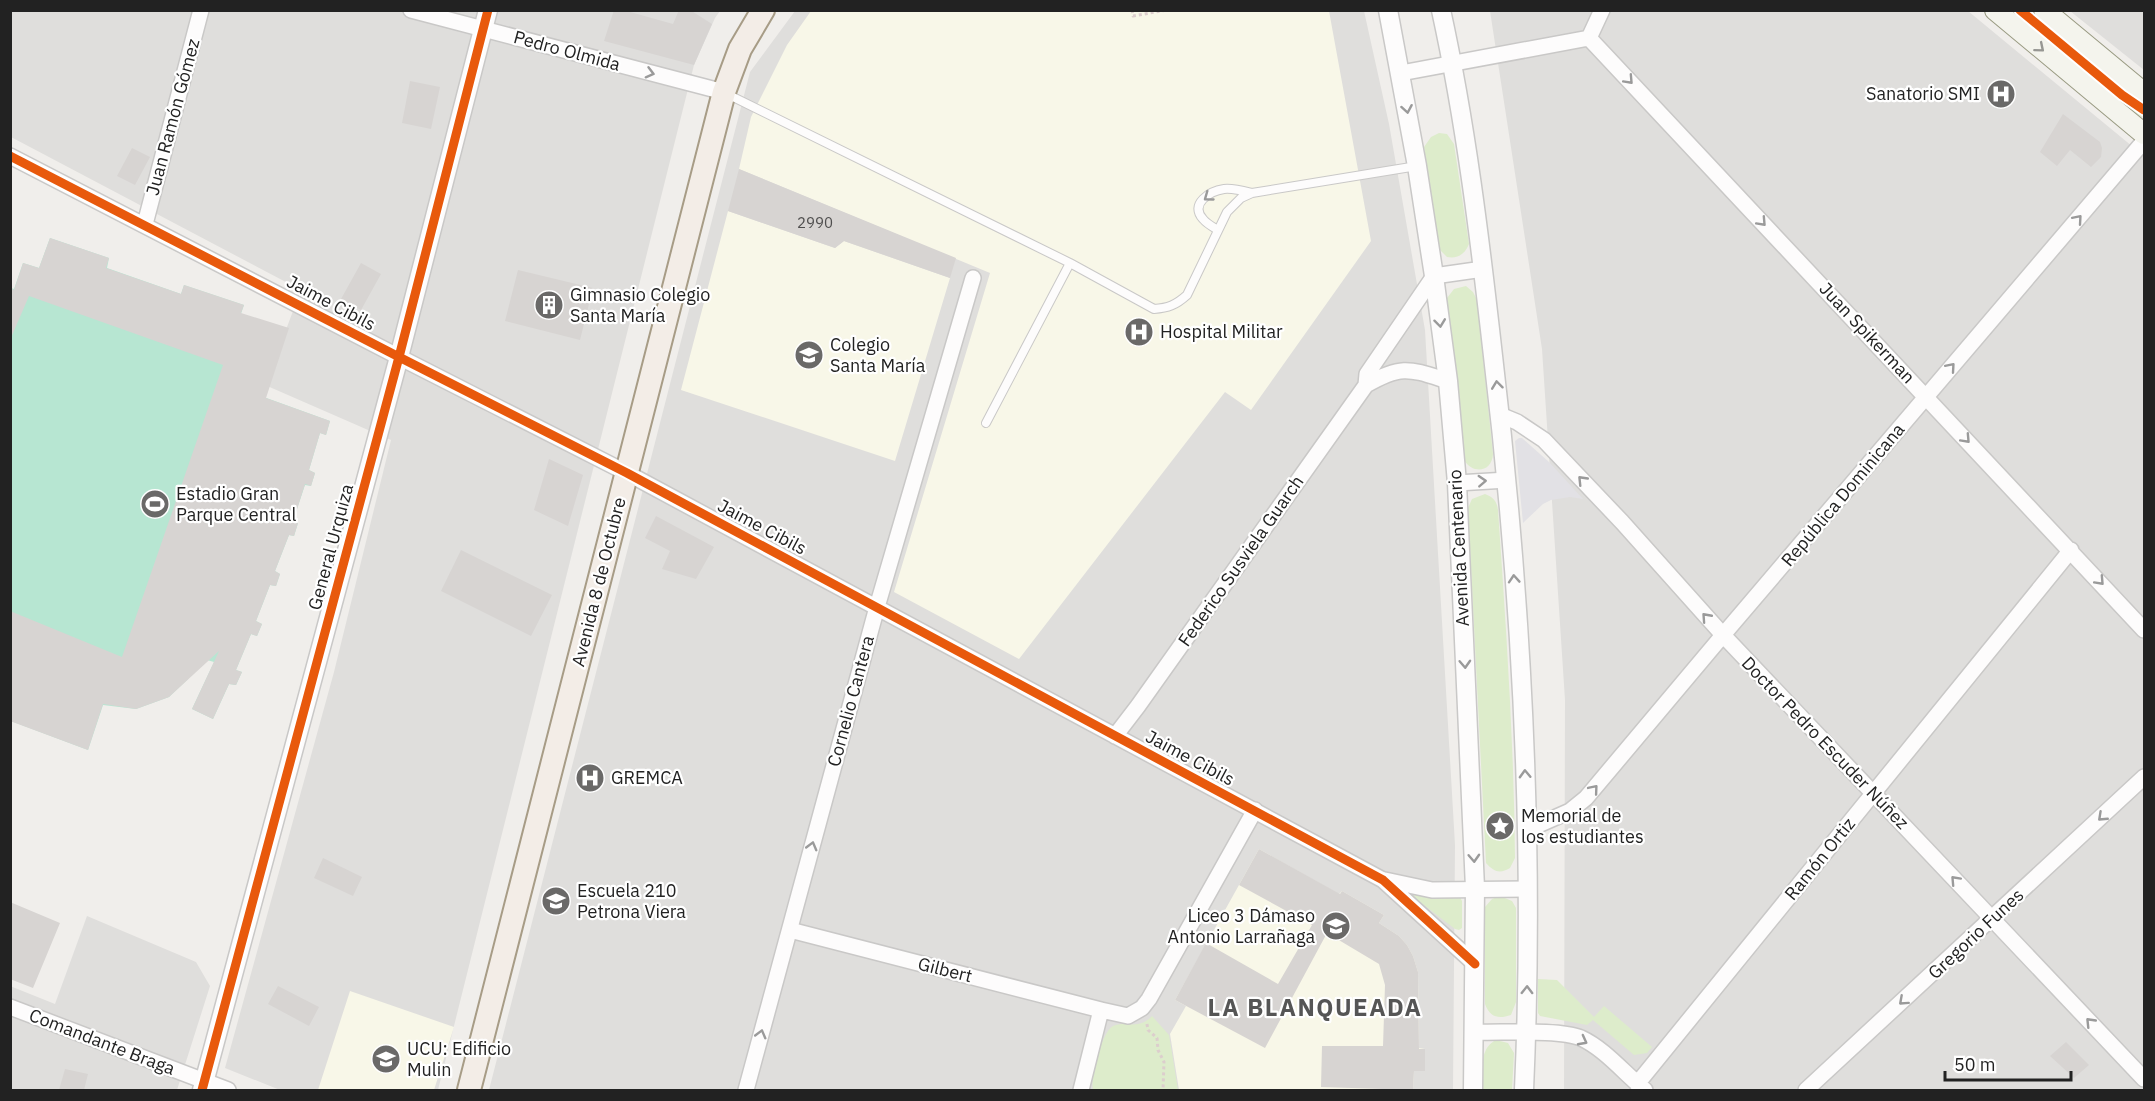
<svg xmlns="http://www.w3.org/2000/svg" width="2155" height="1101" viewBox="0 0 2155 1101" font-family="'IBM Plex Sans',sans-serif">
  <style>
    .residential { fill: #dfdedc }
    .education { fill: #f8f7e8 }
    .grass { fill: #ddeccb }
    .pitch { fill: #b7e6d2 }
    .plaza { fill: #e2e1e5 }
    .building { fill: #d7d4d2 }
    .lines { fill: none; stroke-linecap: round; stroke-linejoin: round }
    .service-casing { stroke: #c9c8c7; stroke-width: 10 }
    .minor-casing { stroke: #c9c8c7; stroke-width: 18 }
    .tertiary-casing { stroke: #c9c8c7; stroke-width: 21 }
    .secondary-casing { stroke: #999a82; stroke-width: 22 }
    .primary-casing { stroke: #a79c86; stroke-width: 26 }
    .path { stroke: #dccecd; stroke-width: 3; stroke-dasharray: 3 3; stroke-linecap: butt }
    .service { stroke: #fdfcfc; stroke-width: 8 }
    .minor { stroke: #fdfcfc; stroke-width: 15 }
    .tertiary { stroke: #fdfcfc; stroke-width: 18 }
    .secondary { stroke: #f4f4ed; stroke-width: 20 }
    .primary { stroke: #f3ede7; stroke-width: 22 }
    .cycleway-casing { stroke: #fff; stroke-width: 13 }
    .cycleway { stroke: #e8590c; stroke-width: 9 }
    .oneway { stroke: #969692 }
    .oneway2 { stroke: #9a9a9a }
    .labels { text-anchor: middle; stroke-width: 4.5; stroke-linejoin: round; paint-order: stroke }
    .number-label { font-size: 15px; fill: #4f4e4e }
    .street-label { font-size: 18px; fill: #222; stroke: #fff }
    .poi-label { font-size: 18px; fill: #222; stroke: #fff; text-anchor: start }
    .district-label { font-size: 24px; font-weight: bold; letter-spacing: 1.5px; fill: #555; stroke: #fff }
  </style>
  <rect width="100%" height="100%" fill="#f0eeeb"/>
  <path class="residential" d="M10,11h710l-5,7 -21,47 -256,1025h-158l-55,-22 109,-396 57,-232 -126,-55 36,-95 -290,-153z
    M795,11h569l25,113 36,206 30,515 -2,245h-964l261,-1018z
    M1490,11h478l176,145v934h-580l1,-390 -23,-351z
    M2070,11h74v59z
    M87,916l109,46 14,24 -33,104h-166l-1,-104 45,18z"/>
  <path class="education" d="M811,11h518l42,230 -120,169 -26,-18 -206,267 -125,-67 96,-319 -251,-104 12,-52 36,-72z
    M728,211l107,37 9,-7 106,37 -55,183 -214,-71z
    M1259,849l80,45 3,-3 42,24 -5,8 20,13 8,9 6,11 5,16 1,76 6,1v22h-11l-1,19h-234l-9,-56 16,-28 -11,-6z
    M350,991l104,36 -20,63h-116z"/>
  <path class="grass" d="M2012,11h18l114,94v9l-3,3z
    M1439,133l8,1 7,10 15,100c-4,10 -11,15 -22,13l-9,-9 -14,-101 7,-10z
    M1466,286l7,6 4,8 16,154c-1,19 -21,20 -29,6l-18,-157 1,-5 7,-9z
    M1485,494c8,3 12,7 13,16 8,116 16,232 17,348l-5,10c-10,6 -16,4 -24,-5l-18,-355 4,-9z
    M1391,884l69,13 2,4v27l-3,2 -4,-1 -35,-27z
    M1500,896l12,5 4,7v94l-5,13c-12,4 -21,3 -26,-11v-97l7,-8z
    M1538,979l19,1 37,37 10,-11 48,41 -5,6 -13,2 -41,-35 -6,5 -47,-9 -2,-3z
    M1152,1016l17,19 9,55h-85c-3,-11 9,-59 20,-64 14,-6 25,5 39,-10z
    M1496,1040l12,3 6,10 -2,37h-30c1,-17 -4,-41 14,-50z"/>
  <path class="pitch" d="M50,238l59,20 -2,10 74,26 3,-9 60,20 -21,60 27,27 80,29 -4,14 -6,-2 -11,37 6,3 -4,13 -6,-1 -12,36 5,2 -4,13 -5,-1 -14,36 5,3 -4,12 -6,-1 -14,36 6,3 -5,12 -6,-2 -15,36 6,2 -6,13 -7,-1 -16,35 -21,-10 22,-47 -14,-4 -12,21 -19,18 -33,12 -33,-4 -15,45 -77,-29v-433l3,1 9,-26 16,5z"/>
  <path class="plaza" d="M1519,438h3l27,24 34,37 -13,-2 -19,3 -8,4 -20,19 -8,-82z"/>
  <path class="building" d="M614,10h9l50,14 6,-14h11l22,14 -18,41 -90,-24z
    M410,81l30,6 -9,42 -29,-6z
    M2063,114l37,28 2,6 -1,9 -10,10 -21,-17 -13,16 -17,-14z
    M132,148l18,9 -15,28 -18,-9z
    M739,169l217,89 -6,20 -106,-37 -9,7 -107,-37z
    M50,238l59,20 -3,10 75,26 3,-9 60,20 -3,8 48,15 -23,70 64,23 -4,14 -6,-2 -11,37 6,3 -4,13 -6,-2 -12,38 5,1 -4,13 -5,-1 -14,36 5,3 -4,12 -6,-1 -14,36 6,3 -5,12 -6,-2 -15,36 6,2 -6,13 -7,-1 -16,35 -21,-10 27,-58 -50,46 -33,12 -33,-5 -15,46 -78,-29v-110l112,46 101,-292 -194,-69 -19,44v-52l4,2 9,-27 16,5z
    M361,263l20,11 -20,36 -20,-11z
    M518,270l75,18 -13,52 -75,-19z
    M549,459l34,16 -15,51 -34,-16z
    M656,516l58,31 -18,32 -34,-10 8,-18 -25,-13z
    M461,550l91,45 -21,41 -90,-45z
    M1259,849l81,45 2,-3 42,24 -5,8 20,13 8,9 6,11 5,16 1,77h6v22h-11l-1,19 -92,-3 1,-41h61l2,-61 -6,-21 -52,-31 -62,115 -90,-48 31,-57 72,41 34,-59 -73,-40z
    M323,858l39,19 -9,19 -39,-18z
    M10,902l50,21 -27,65 -23,-9z
    M278,986l41,21 -10,19 -41,-22z
    M2066,1042l23,23 -15,13 -24,-22z
    M65,1069l23,5 -4,16h-25z"/>
  <g class="lines">
    <g class="service-casing">
      <path id="service" d="M725,93l345,170 84,46c14,-1 22,-4 33,-14l40,-83 14,-14 11,-5 165,-27
        M1218,230c-5,-3 -11,-6 -15,-11 -14,-15 7,-28 21,-30 9,-1 20,2 28,4
        M986,423l84,-160"/>
    </g>
    <g class="minor-casing">
      <path id="minor" d="M411,10l313,82
        M1589,38l555,592
        M1589,38l13,-28
        M1401,73l188,-35
        M10,156l389,201 228,116 756,407 92,84
        M145,224l56,-214
        M1366,385l1,-11 67,-98 49,-7
        M1500,415l17,7 27,18 78,82 101,113 421,444
        M1457,483l50,-3
        M1115,736l23,-30 228,-321c36,-21 44,-16 82,-4
        M1527,830l43,-19 16,-13 137,-163 421,-494
        M1385,880l47,10 96,-1
        M790,930l311,80
        M10,1007l218,83
        M1475,1032c25,1 85,-3 106,6 24,11 44,36 64,52
        M1637,1084l434,-534
        M746,1090l131,-483 96,-329
        M1081,1090l20,-80 27,6 14,-8 7,-9 106,-189
        M1806,1090l338,-313"/>
    </g>
    <g class="tertiary-casing">
      <path id="tertiary" d="M1388,10l29,156 17,110 14,105 9,102 18,405 -2,202
        M1441,10c25,114 39,230 52,346 29,243 42,489 31,734
        M202,1090l197,-733 89,-347"/>
    </g>
    <g class="secondary-casing">
      <path id="secondary" d="M1995,10l149,124
        M2044,10l100,83"/>
    </g>
    <g class="primary-casing">
      <path id="primary" d="M469,1090l255,-998 16,-43 23,-39"/>
    </g>
    <path class="path" d="M1132,10l1,6 34,-6
      M1147,1024l1,6 9,8 1,12 6,12 -1,28"/>
    <use href="#service" class="service"/>
    <use href="#minor" class="minor"/>
    <use href="#tertiary" class="tertiary"/>
    <use href="#secondary" class="secondary"/>
    <use href="#primary" class="primary"/>
    <g class="cycleway-casing">
      <path id="cycleway" d="M2020,10l102,85 22,15
        M10,156l389,201 228,116 756,407 92,84
        M202,1090l197,-733 89,-347"/>
    </g>
    <use href="#cycleway" class="cycleway"/>
  </g>
  <defs><path id="oneway-chevron" d="M-2-3.5L2.5 0L-2 3.5" fill="none" stroke-width="1.6" stroke-linecap="round" stroke-linejoin="round" transform="scale(1.5)"/></defs>
  <use class="oneway" href="#oneway-chevron" transform="translate(2040 48) rotate(40)"/>
  <g class="oneway2">
    <use href="#oneway-chevron" transform="translate(650 73) rotate(15)"/>
    <use href="#oneway-chevron" transform="translate(1629 80) rotate(47)"/>
    <use href="#oneway-chevron" transform="translate(1407 109) rotate(80)"/>
    <use href="#oneway-chevron" transform="translate(1208 197) rotate(144)"/>
    <use href="#oneway-chevron" transform="translate(2078 219) rotate(-49)"/>
    <use href="#oneway-chevron" transform="translate(1762 222) rotate(47)"/>
    <use href="#oneway-chevron" transform="translate(1440 323) rotate(83)"/>
    <use href="#oneway-chevron" transform="translate(1951 367) rotate(-49)"/>
    <use href="#oneway-chevron" transform="translate(1497 385) rotate(-97)"/>
    <use href="#oneway-chevron" transform="translate(1966 439) rotate(47)"/>
    <use href="#oneway-chevron" transform="translate(1582 480) rotate(-134)"/>
    <use href="#oneway-chevron" transform="translate(1482 481) rotate(-3)"/>
    <use href="#oneway-chevron" transform="translate(1514 579) rotate(-94)"/>
    <use href="#oneway-chevron" transform="translate(2100 581) rotate(47)"/>
    <use href="#oneway-chevron" transform="translate(1706 617) rotate(-132)"/>
    <use href="#oneway-chevron" transform="translate(1465 664) rotate(87)"/>
    <use href="#oneway-chevron" transform="translate(1525 774) rotate(-92)"/>
    <use href="#oneway-chevron" transform="translate(1594 789) rotate(-50)"/>
    <use href="#oneway-chevron" transform="translate(2102 817) rotate(137)"/>
    <use href="#oneway-chevron" transform="translate(812 846) rotate(-75)"/>
    <use href="#oneway-chevron" transform="translate(1474 858) rotate(87)"/>
    <use href="#oneway-chevron" transform="translate(1955 880) rotate(-133)"/>
    <use href="#oneway-chevron" transform="translate(1527 990) rotate(-89)"/>
    <use href="#oneway-chevron" transform="translate(1903 1001) rotate(138)"/>
    <use href="#oneway-chevron" transform="translate(2090 1022) rotate(-134)"/>
    <use href="#oneway-chevron" transform="translate(761 1034) rotate(-75)"/>
    <use href="#oneway-chevron" transform="translate(1583 1041) rotate(28)"/>
  </g>
  <defs>
    <g id="hospital-disc" transform="scale(1.5)"><circle r="9.5" fill="#6a6968" stroke="#fff"/><path d="M-5-5h3v3.5h4V-5h3V5h-3V1.5h-4V5h-3Z" fill="#fff"/></g>
    <g id="building-disc" transform="scale(1.5)"><circle r="9.5" fill="#6a6968" stroke="#fff"/><path d="M-4-6H4V6H1V3H-1V6H-4ZM-2.5-4.3h1.7v1.8h-1.7ZM.8-4.3h1.7v1.8H.8ZM-2.5-1h1.7V.8h-1.7ZM.8-1h1.7V.8H.8Z" fill="#fff"/></g>
    <g id="school-disc" transform="scale(1.5)"><circle r="9.5" fill="#6a6968" stroke="#fff"/><path d="M0-5L7-2L0 1L-7-2ZM-4 1L0 2.5L4 1V4Q0 6-4 4Z" fill="#fff"/></g>
    <g id="stadium-disc" transform="scale(1.5)"><circle r="9.5" fill="#6a6968" stroke="#fff"/><path d="M0-5a6.5 5 0 1 0 0 10a6.5 5 0 1 0 0-10ZM-3.5-1.8h7v3.6h-7Z" fill="#fff"/></g>
    <g id="sight-disc" transform="scale(1.5)"><circle r="9.5" fill="#6a6968" stroke="#fff"/><path d="M0-6L1.8-2.2L6-1.7L2.9 1.2L3.7 5.4L0 3.3L-3.7 5.4L-2.9 1.2L-6-1.7L-1.8-2.2Z" fill="#fff"/></g>
    <g id="university-disc" transform="scale(1.5)"><circle r="9.5" fill="#6a6968" stroke="#fff"/><path d="M0-5L7-2L0 1L-7-2ZM-4 1L0 2.5L4 1V4Q0 6-4 4Z" fill="#fff"/></g>
  </defs>
  <g fill-rule="evenodd">
    <use href="#hospital-disc" x="2001" y="94"/>
    <use href="#building-disc" x="549" y="305"/>
    <use href="#hospital-disc" x="1139" y="332"/>
    <use href="#school-disc" x="809" y="355"/>
    <use href="#stadium-disc" x="155" y="504"/>
    <use href="#hospital-disc" x="590" y="778"/>
    <use href="#sight-disc" x="1500" y="826"/>
    <use href="#school-disc" x="556" y="901"/>
    <use href="#school-disc" x="1336" y="926"/>
    <use href="#university-disc" x="386" y="1059"/>
  </g>
  <g class="labels">
    <g class="number-label">
      <text x="815" y="228">2990</text>
    </g>
    <g class="street-label">
      <text transform="translate(567 51) rotate(15)" y="6">Pedro Olmida</text>
      <text transform="translate(173 117) rotate(-75)" y="6">Juan Ramón Gómez</text>
      <text transform="translate(331 303) rotate(28)" y="6">Jaime Cibils</text>
      <text transform="translate(1867 333) rotate(47)" y="6">Juan Spikerman</text>
      <text transform="translate(1843 495) rotate(-50)" y="6">República Dominicana</text>
      <text transform="translate(762 527) rotate(28)" y="6">Jaime Cibils</text>
      <text transform="translate(331 547) rotate(-75)" y="6">General Urquiza</text>
      <text transform="translate(1459 548) rotate(-93)" y="6">Avenida Centenario</text>
      <text transform="translate(1241 561) rotate(-55)" y="6">Federico Susviela Guarch</text>
      <text transform="translate(599 582) rotate(-76)" y="6">Avenida 8 de Octubre</text>
      <text transform="translate(851 701) rotate(-75)" y="6">Cornelio Cantera</text>
      <text transform="translate(1825 743) rotate(46)" y="6">Doctor Pedro Escuder Núñez</text>
      <text transform="translate(1190 758) rotate(28)" y="6">Jaime Cibils</text>
      <text transform="translate(1820 859) rotate(-51)" y="6">Ramón Ortiz</text>
      <text transform="translate(1976 934) rotate(-43)" y="6">Gregorio Funes</text>
      <text transform="translate(945 970) rotate(14)" y="6">Gilbert</text>
      <text transform="translate(102 1042) rotate(21)" y="6">Comandante Braga</text>
    </g>
    <g class="poi-label">
      <text x="1980" y="100" text-anchor="end">Sanatorio SMI</text>
      <text x="570" y="301">Gimnasio Colegio<tspan x="570" dy="21">Santa María</tspan></text>
      <text x="1160" y="338">Hospital Militar</text>
      <text x="830" y="351">Colegio<tspan x="830" dy="21">Santa María</tspan></text>
      <text x="176" y="500">Estadio Gran<tspan x="176" dy="21">Parque Central</tspan></text>
      <text x="611" y="784">GREMCA</text>
      <text x="1521" y="822">Memorial de<tspan x="1521" dy="21">los estudiantes</tspan></text>
      <text x="577" y="897">Escuela 210<tspan x="577" dy="21">Petrona Viera</tspan></text>
      <text x="1315" y="922" text-anchor="end">Liceo 3 Dámaso<tspan x="1315" dy="21">Antonio Larrañaga</tspan></text>
      <text x="407" y="1055">UCU: Edificio<tspan x="407" dy="21">Mulin</tspan></text>
    </g>
    <g class="district-label">
      <text x="1315" y="1016">LA BLANQUEADA</text>
    </g>
  </g>
  <rect width="2155" height="1101" fill="none" stroke="#222222" stroke-width="24"/>
  <path d="M1945 1071v9h126v-9" fill="none" stroke="#222222" stroke-width="3"/>
  <text x="1954" y="1071" font-size="18" fill="#222222" stroke="#ffffff" stroke-width="4.5" paint-order="stroke">50 m</text>
</svg>
